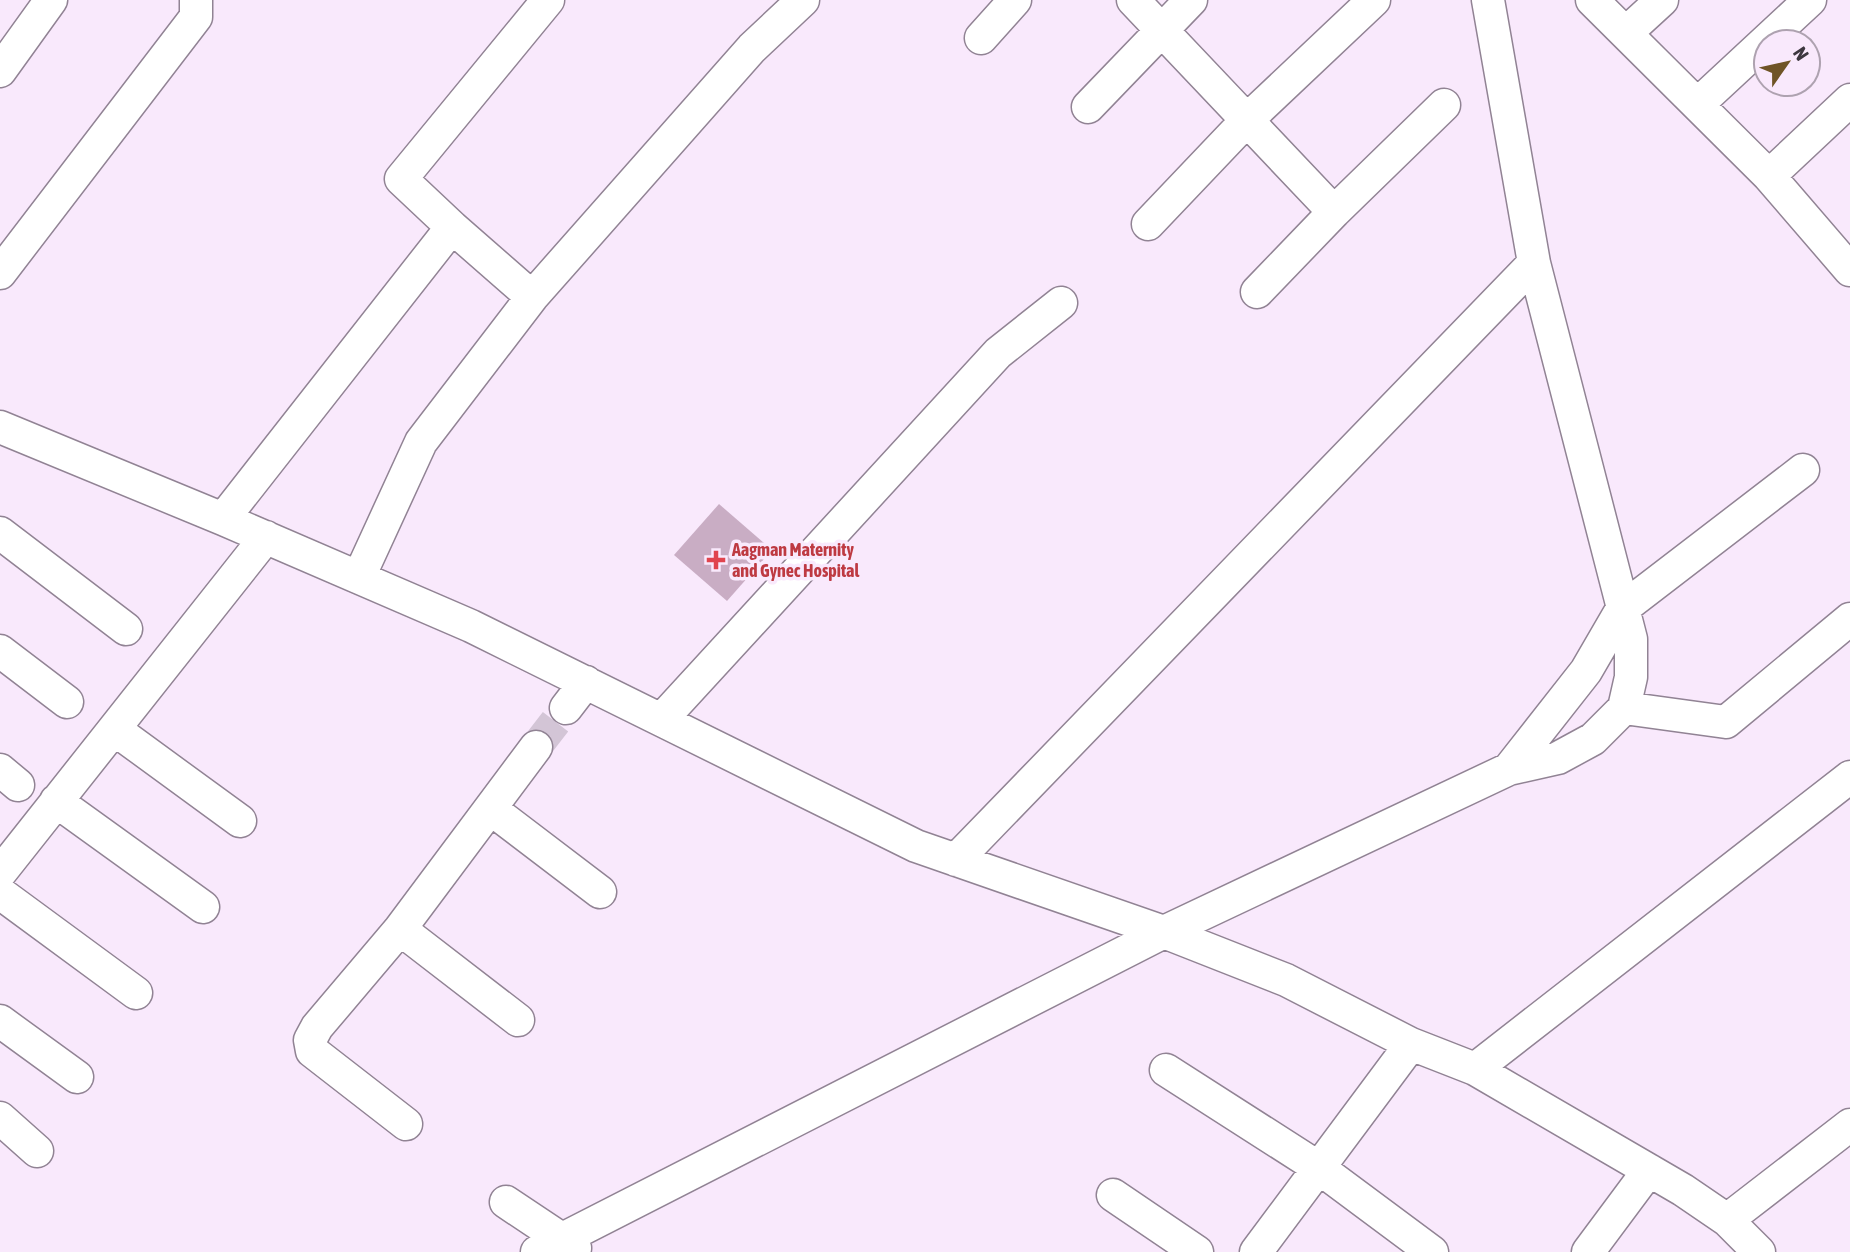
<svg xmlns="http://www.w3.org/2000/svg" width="1850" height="1252" viewBox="0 0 1850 1252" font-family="'Asap Condensed',sans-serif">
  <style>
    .building { fill: #c9adc4 }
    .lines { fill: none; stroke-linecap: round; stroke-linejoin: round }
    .minor-tunnel { stroke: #d3c5d6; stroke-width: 32; stroke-dasharray: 32 16; stroke-linecap: butt }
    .minor-casing { stroke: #918394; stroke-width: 35 }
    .minor { stroke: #fff; stroke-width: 32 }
    .health-dot { fill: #e0444e; stroke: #f9e9fc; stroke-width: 2.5 }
    .labels { text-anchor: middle; stroke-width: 7; stroke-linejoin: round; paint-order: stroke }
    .health-label { font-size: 18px; font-weight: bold; fill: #be3a42; stroke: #f9e9fc; text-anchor: start }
  </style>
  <rect width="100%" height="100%" fill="#f9e9fc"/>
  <path class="building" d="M719,504l53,46 -45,51 -53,-46z"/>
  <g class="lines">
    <path class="minor-tunnel" d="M536,747l30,-39"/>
    <g class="minor-casing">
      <path id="minor" d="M1133,0l201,212 110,-107
        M1592,0l177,176 81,94
        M1626,33l36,-33
        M981,38l34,-38
        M0,71l51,-71
        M1698,104l112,-104
        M1088,107l103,-107
        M1769,176l81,-76
        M1148,224l98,-103 128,-121
        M452,227l-51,-48 147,-179
        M0,273l196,-256v-17
        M1257,292l77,-80
        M0,427l223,92 248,107 445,220 248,86 122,48 125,64 64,25 208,121 44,30 32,32
        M223,519l229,-292 80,70
        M0,533l126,96
        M359,577l62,-135 111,-145 220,-249 51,-48
        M0,651l67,51
        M566,708l20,-26
        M1624,708l102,14 124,-103
        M662,719l336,-366 63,-50
        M114,729l126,92
        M1509,769l77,-98 36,-62 181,-139
        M0,770l18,15
        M56,801l147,106
        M491,809l109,83
        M956,860l578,-597
        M0,873l266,-336
        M0,893l136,100
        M400,929l118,91
        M0,1021l77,56
        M1475,1069l375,-292
        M1166,1070l153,98 113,84
        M0,1118l37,33
        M406,1124l-94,-73 -2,-11 7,-13 83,-98 136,-182
        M1113,1195l84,57
        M506,1202l69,46
        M1727,1220l123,-95
        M537,1252l627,-320 345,-163 49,-11 35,-19 31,-31 7,-31v-38l-97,-376 -46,-263
        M1256,1252l155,-208
        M1588,1252l61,-82"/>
    </g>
    <use href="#minor" class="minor"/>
  </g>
  <path class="health-dot" d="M712.5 549.5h7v7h7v7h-7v7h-7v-7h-7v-7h7z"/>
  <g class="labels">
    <g class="health-label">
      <text x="732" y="556">Aagman Maternity<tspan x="732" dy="21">and Gynec Hospital</tspan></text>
    </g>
  </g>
  <g transform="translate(1787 63) rotate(56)"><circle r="33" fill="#f9e9fc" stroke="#aea2b0" stroke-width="2"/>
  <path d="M0-5L12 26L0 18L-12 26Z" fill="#6f5426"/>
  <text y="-10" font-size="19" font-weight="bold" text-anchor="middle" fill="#3d373f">N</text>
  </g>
</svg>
